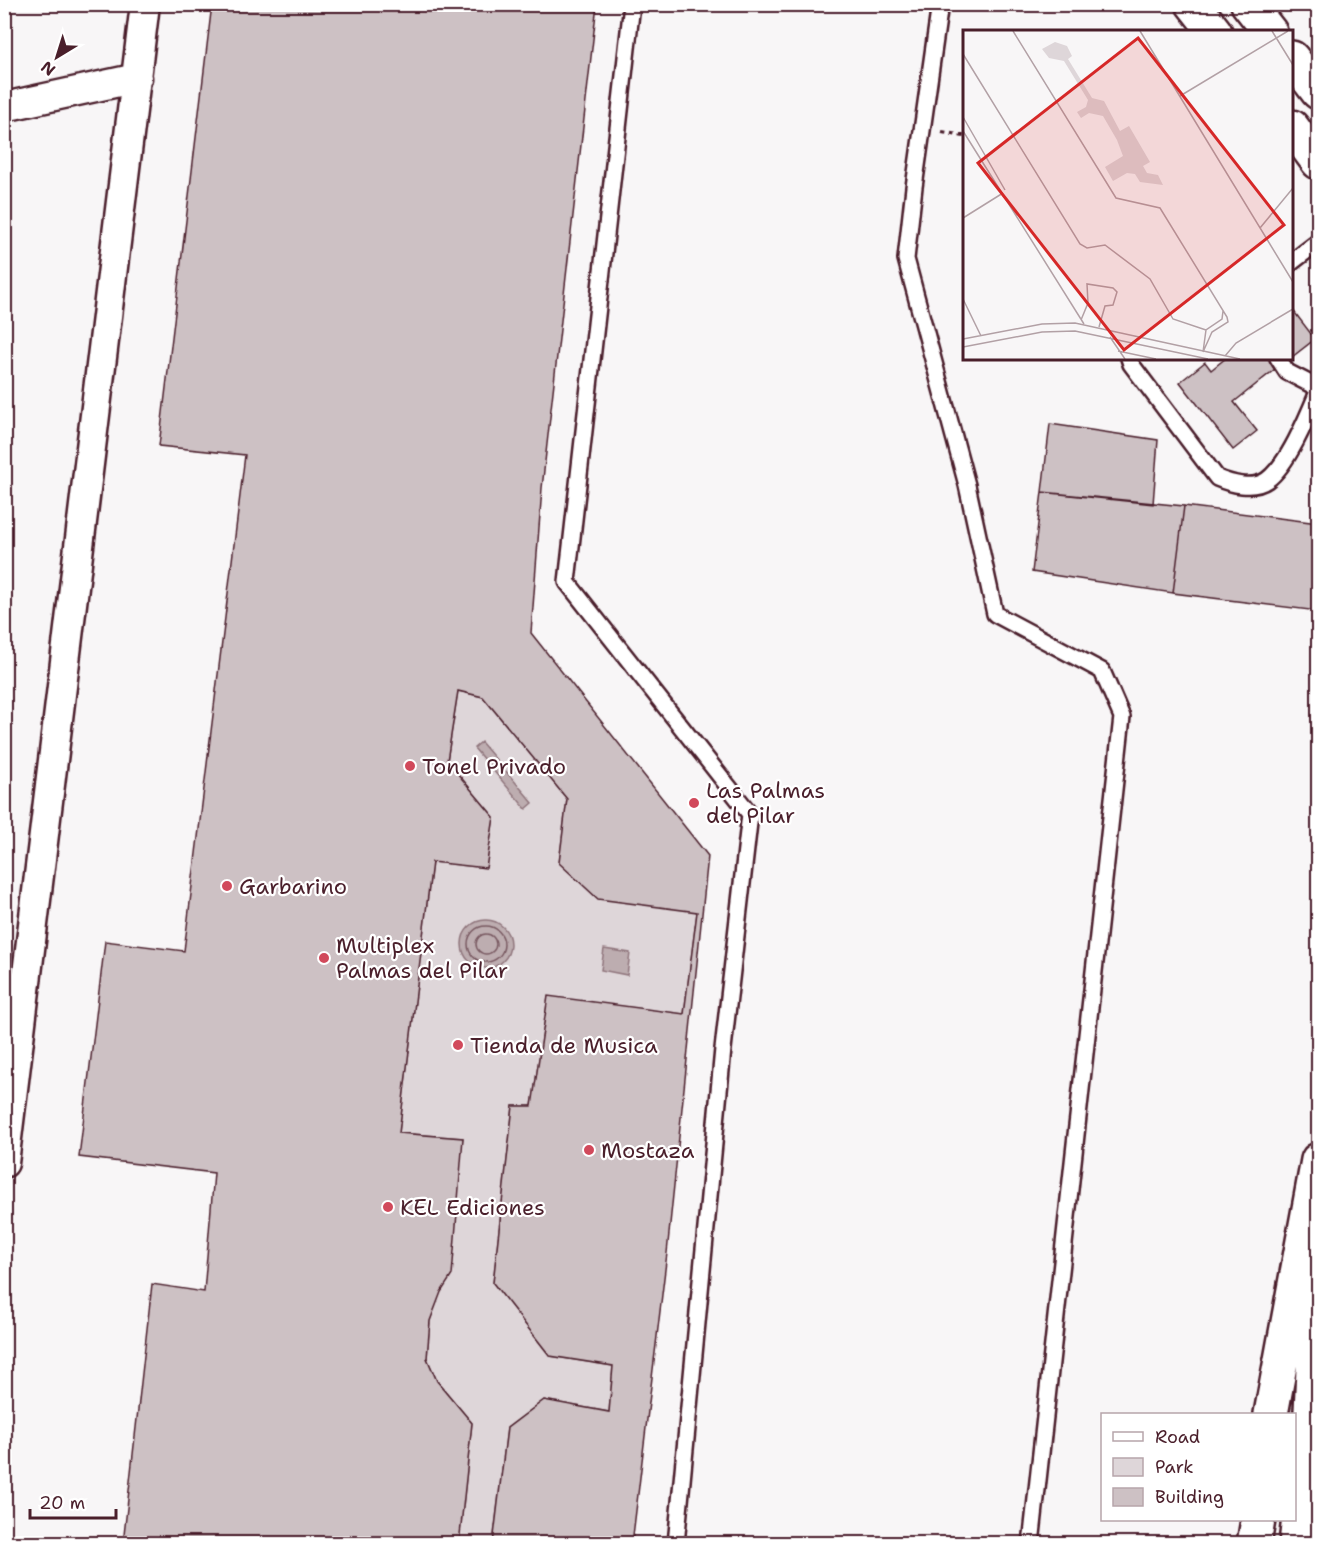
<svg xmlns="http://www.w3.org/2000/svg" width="1323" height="1548" viewBox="0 0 1323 1548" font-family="'Shantell Sans',sans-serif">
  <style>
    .green { fill: #ded6d9; stroke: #947a82; stroke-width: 1.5 }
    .water { fill: #bdadb0; stroke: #8f747b; stroke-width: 1.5 }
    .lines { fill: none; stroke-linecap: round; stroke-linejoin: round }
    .shore { stroke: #785860; stroke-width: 1.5 }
    .building { fill: #cdc1c4; stroke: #4a1f2b; stroke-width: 1.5 }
    .service-casing { stroke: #4a1f2b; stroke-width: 20 }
    .minor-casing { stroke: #4a1f2b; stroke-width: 33 }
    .secondary-casing { stroke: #4a1f2b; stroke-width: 38 }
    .primary-casing { stroke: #4a1f2b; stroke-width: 38 }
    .path { stroke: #4a1f2b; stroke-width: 4; stroke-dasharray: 4.5 4.5; stroke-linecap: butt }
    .service { stroke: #fff; stroke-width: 15 }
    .minor { stroke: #fff; stroke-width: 28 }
    .secondary { stroke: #fff; stroke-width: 33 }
    .primary { stroke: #fff; stroke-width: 33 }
    .poi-dot { fill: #d1495b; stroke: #fff; stroke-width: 2 }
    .labels { text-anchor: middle; stroke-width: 4.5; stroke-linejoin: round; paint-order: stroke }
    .poi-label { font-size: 22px; fill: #4a1f2b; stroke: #fff; text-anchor: start }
    .inset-road { fill: none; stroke: #b2a0a5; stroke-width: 1.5 }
    .view { fill: #d62828; fill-opacity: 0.15; stroke: #d62828; stroke-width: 3 }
    .inset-edge { fill: none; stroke: #4a1f2b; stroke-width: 3 }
  </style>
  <rect width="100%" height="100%" fill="#f8f6f7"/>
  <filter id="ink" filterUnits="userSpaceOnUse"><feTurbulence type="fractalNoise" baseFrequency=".0167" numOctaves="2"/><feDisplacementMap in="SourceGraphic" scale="12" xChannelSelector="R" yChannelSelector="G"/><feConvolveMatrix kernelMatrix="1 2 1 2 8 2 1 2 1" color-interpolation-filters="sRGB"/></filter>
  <g filter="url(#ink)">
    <path class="green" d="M458,691l25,6 84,102 -8,64 138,49 -13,102 -136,-17 -16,109h-19l-20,177 57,73 63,10 -4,46 -65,-12 -37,28 -14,115h-34l13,-120 -35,-42 -10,-23 3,-37 33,-183 -64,-5 33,-271 54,6 8,-51 -47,-56z"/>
    <path class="water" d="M481,742l52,61 -7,6 -52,-61z
      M462 944a24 24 0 1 1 48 0a24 24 0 1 1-48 0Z
      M604,949l26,4 -3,22 -26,-5z"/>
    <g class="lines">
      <path class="shore" d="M468 944a18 18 0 1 1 36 0a18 18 0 1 1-36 0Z
        M476 944a10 10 0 1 1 20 0a10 10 0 1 1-20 0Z"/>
    </g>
    <path class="building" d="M212,4h385l-55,484 -11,145 177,223 -41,397 -35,291h-139l14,-116 37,-28 65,12 4,-46 -63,-10 -57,-73 20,-177h19l16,-110 136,18 13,-102 -99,-13 -39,-36 8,-64 -84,-102 -25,-6 -11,70 47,56 -8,51 -54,-6 -33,271 64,5 -11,137 -11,17 -11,29 -3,37 10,23 35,42 -13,121h-336l29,-260 52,8 10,-119 -135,-16 26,-216 79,10 61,-496 -86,-9z
      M1292,309l23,30 -23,18z
      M1226,358h63l-55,44 23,29 -24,19 -53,-68 25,-20 6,8z
      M1050,424l108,16 -5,64 -111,-12z
      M1042,492l142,14 -11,87 -141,-21z
      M1184,506l134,17v88l-145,-18z"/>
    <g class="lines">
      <g class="service-casing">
        <path id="service" d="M632,4l-65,578 183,232 -27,235 -47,495
          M940,4l-26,183 -8,72 61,226 28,129 107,57 20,46 -91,827
          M1292,262l26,-20
          M1129,358l2,6 86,114c14,6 36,12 50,2 21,-15 41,-64 51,-88
          M1278,358l9,14 31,16"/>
      </g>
      <g class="minor-casing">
        <path id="minor" d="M4,107l133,-29
          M4,1163l141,-1159"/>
      </g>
      <g class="secondary-casing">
        <path id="secondary" d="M1271,1414l47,-254
          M1254,1544l4,-24
          M1296,1544l15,-133 7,-143"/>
      </g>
      <g class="primary-casing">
        <path id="primary" d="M1193,4l22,28
          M1248,4l22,28
          M1292,58l26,34
          M1292,127l26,35"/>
      </g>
      <path class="path" d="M942,132l22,4"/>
      <use href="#service" class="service"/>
      <use href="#minor" class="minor"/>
      <use href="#secondary" class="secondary"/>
      <use href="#primary" class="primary"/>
    </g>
  </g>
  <g class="poi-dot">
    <circle cx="410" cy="766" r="6"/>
    <circle cx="694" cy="803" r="6"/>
    <circle cx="227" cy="886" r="6"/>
    <circle cx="324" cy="958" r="6"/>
    <circle cx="458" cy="1045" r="6"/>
    <circle cx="589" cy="1150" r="6"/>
    <circle cx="388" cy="1207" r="6"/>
  </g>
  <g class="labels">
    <g class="poi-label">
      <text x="422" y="774">Tonel Privado</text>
      <text x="706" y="798">Las Palmas<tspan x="706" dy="25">del Pilar</tspan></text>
      <text x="239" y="894">Garbarino</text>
      <text x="336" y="953">Multiplex<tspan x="336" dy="25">Palmas del Pilar</tspan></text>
      <text x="470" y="1053">Tienda de Musica</text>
      <text x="601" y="1158">Mostaza</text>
      <text x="400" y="1215">KEL Ediciones</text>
    </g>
  </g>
  <g transform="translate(963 30)">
    <rect width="330" height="330" fill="#f8f6f7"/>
    <path d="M92,12l12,4 5,10 -4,3 24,39 12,3 16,30 9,-5 21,36 -7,4 4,7 11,2 5,10 -23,-3 -5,-8 -8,-1 -14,8 -8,-14 18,-11 -6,-16 -14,-24 -14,-3 -8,5 -4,-6 9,-5 2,-7 -24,-39 -15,-3 -7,-9z" fill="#ded6d9"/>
    <path class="inset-road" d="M50,1l103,167 44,10 67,109 1,5 -16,10 -9,20M177,1l153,251M309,1l21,34M0,24l117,190 7,4 18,-3 45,34 23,40 33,11M217,66l108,-65M0,87l42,73M0,101l121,193M0,188l40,-25M297,198l33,-40M0,269l18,37M118,290l7,-17 -1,-19 26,4 4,4 -4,13 -8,1 -6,21M147,307l15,22M0,309l79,-15 33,-1 165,36M0,317l79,-15 33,-1 133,28M155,321l38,8M240,322l3,-22 16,-11 1,-8M262,326l11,-13 57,-34"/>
    <path class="view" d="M175,8l146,187 -160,125 -146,-187z"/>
    <rect width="330" height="330" class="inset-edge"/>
  </g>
  <rect width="1323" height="1548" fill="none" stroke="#fff" stroke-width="24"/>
  <rect x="12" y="12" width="1299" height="1524" fill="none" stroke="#4a1f2b" stroke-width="2" filter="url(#ink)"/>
  <rect x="1101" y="1413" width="195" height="108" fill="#ffffff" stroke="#b7a5aa" stroke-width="1.5"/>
  <rect x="1113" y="1432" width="30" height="9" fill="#ffffff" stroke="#b7a5aa" stroke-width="1.5"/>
  <text x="1155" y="1443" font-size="18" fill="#4a1f2b">Road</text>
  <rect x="1113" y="1458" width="30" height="18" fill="#ded6d9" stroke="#b7a5aa" stroke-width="1.5"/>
  <text x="1155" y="1473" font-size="18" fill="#4a1f2b">Park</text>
  <rect x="1113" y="1488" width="30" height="18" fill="#cdc1c4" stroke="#b7a5aa" stroke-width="1.5"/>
  <text x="1155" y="1503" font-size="18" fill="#4a1f2b">Building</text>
  <g transform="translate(57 57) rotate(218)" stroke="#ffffff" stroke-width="4.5" paint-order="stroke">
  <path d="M0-4.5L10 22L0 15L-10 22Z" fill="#4a1f2b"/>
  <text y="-9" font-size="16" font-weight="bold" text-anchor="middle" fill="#4a1f2b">N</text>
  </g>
  <path d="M30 1509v9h86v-9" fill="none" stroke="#4a1f2b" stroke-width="3"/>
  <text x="39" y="1509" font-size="18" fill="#4a1f2b" stroke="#ffffff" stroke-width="4.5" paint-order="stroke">20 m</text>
</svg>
